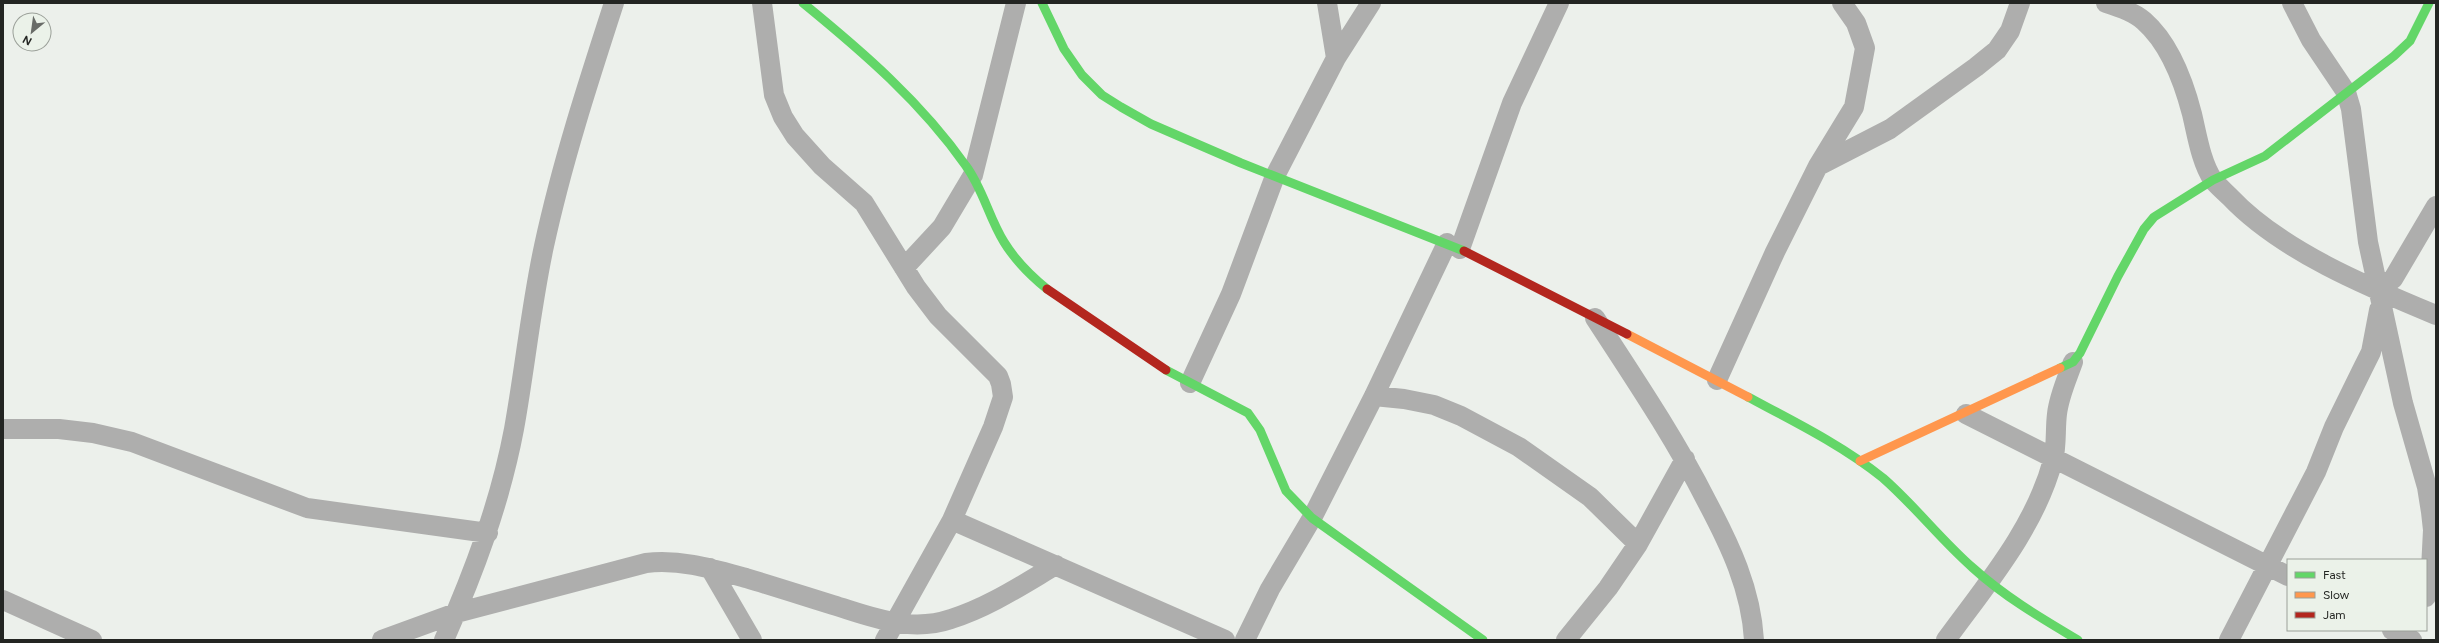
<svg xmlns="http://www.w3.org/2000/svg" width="2439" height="643" viewBox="0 0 2439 643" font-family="Figtree,sans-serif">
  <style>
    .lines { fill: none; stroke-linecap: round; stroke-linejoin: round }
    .street { stroke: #aeaead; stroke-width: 20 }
    .fast { stroke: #63d668; stroke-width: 9 }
    .slow { stroke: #ff974d; stroke-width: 9 }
    .jam { stroke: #b3261e; stroke-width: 9 }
  </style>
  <rect width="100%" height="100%" fill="#ecf0eb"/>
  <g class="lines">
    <path class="street" d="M762,3l12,92 9,22 12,19 27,30 42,37 52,84 22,29 60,60 3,8 2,13 -10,30 -41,93 -67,120
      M1327,3l9,55
      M2106,3c13,4 28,9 38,18 25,22 40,62 48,93 5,21 9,48 21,66 5,6 12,12 17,17 51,54 138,90 206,118
      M2292,3l19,37 35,52 5,17 17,133 35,161 24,84 4,25 2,18 -2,39 -5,28
      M1820,165l70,-36 86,-62 21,-17 13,-19 10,-28
      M1460,249l52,-146 47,-100
      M904,268l38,-41 31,-52 43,-172
      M2379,286l14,-7 43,-73
      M1595,318c39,60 79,119 111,182 24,45 45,89 48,140
      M1717,380l58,-128 43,-86 36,-59 11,-59 -9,-25 -14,-20
      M1190,383l41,-89 44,-118 61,-118 35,-55
      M1374,396l30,3 30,6 27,11 58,31 71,50 48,47
      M1966,414l322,162
      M3,429h56l34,4 39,9 175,66 181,25
      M952,520l273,120
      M710,568l42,72
      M3,600l89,40
      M2392,630l20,10
      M382,640l74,-27 190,-50c35,-4 67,6 100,15 30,9 58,18 87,27 39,12 77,28 118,14 38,-12 71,-34 105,-54
      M444,640c30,-68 56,-137 70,-211 11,-61 17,-123 30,-183 18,-83 44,-163 70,-243
      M1245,640l25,-51 42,-71 62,-122 73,-153
      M1566,640l42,-52 30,-44 47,-85
      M1946,640c40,-55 89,-112 107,-180 4,-14 2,-31 4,-46 2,-18 10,-35 16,-52
      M2229,640l87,-168 18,-45 29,-59 8,-16 8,-42"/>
    <path class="fast" d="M803,3c60,49 118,99 163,163 17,23 23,52 38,76 11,18 27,34 43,47
      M1042,3l22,46 18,26 20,20 19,12 30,17 90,39 223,88
      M2060,368l13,-6 7,-9 38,-77 26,-47 10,-12 59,-37 52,-24 129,-100 16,-15 19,-38
      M1166,370l82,43 12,17 26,61 26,27 171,122
      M1748,397c45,24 94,48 135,81 32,28 58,62 90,90 32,29 68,50 105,72"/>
    <path class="slow" d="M1627,334l121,63
      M1860,461l200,-93"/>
    <path class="jam" d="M1464,251l163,83
      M1047,289l119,81"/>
  </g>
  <rect width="2439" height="643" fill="none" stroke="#232522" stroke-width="8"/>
  <rect x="2287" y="559" width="140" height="72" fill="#ebf2e9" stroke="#9ba099"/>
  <rect x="2295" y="572" width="20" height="6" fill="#63d668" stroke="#9ba099"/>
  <text x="2323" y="579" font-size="12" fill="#232522">Fast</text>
  <rect x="2295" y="592" width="20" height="6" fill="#ff974d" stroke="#9ba099"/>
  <text x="2323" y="599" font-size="12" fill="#232522">Slow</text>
  <rect x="2295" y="612" width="20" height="6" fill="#b3261e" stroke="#9ba099"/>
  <text x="2323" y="619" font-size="12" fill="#232522">Jam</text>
  <g transform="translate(32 32) rotate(209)"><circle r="19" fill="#ebf2e9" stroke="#9ba099"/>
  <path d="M0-3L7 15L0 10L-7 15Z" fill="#696c68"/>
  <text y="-6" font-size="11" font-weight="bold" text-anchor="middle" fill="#232522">N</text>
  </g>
</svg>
